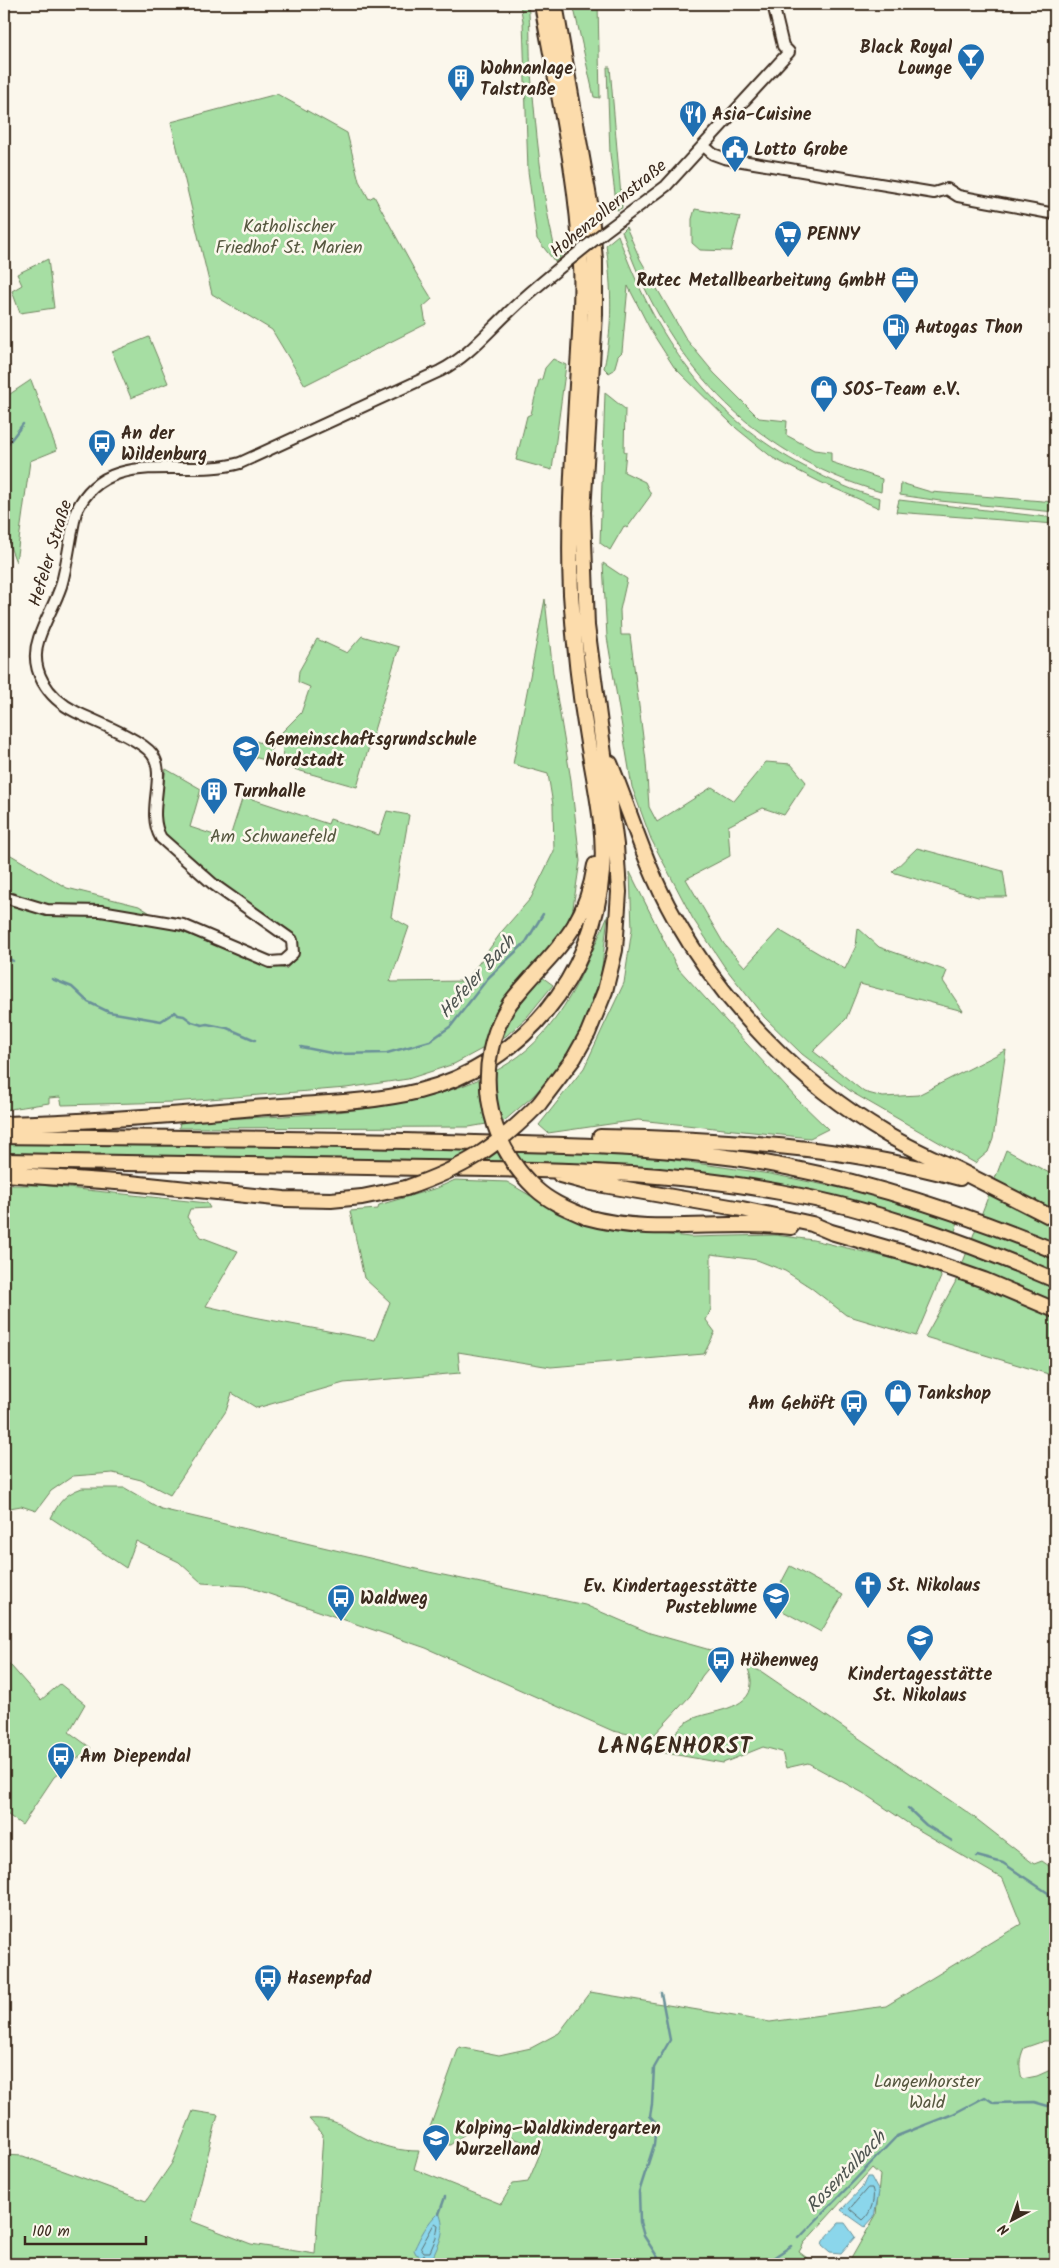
<svg xmlns="http://www.w3.org/2000/svg" width="1059" height="2268" viewBox="0 0 1059 2268" font-family="Kalam,sans-serif">
  <style>
    .green { fill: #a6dea3; stroke: #708460 }
    .water { fill: #8bd6eb; stroke: #6b9199 }
    .lines { fill: none; stroke-linecap: round; stroke-linejoin: round }
    .shore { stroke: #5b6f70; stroke-width: 1 }
    .stream { stroke: #6b9199; stroke-width: 2.5 }
    .secondary-casing { stroke: #3b2a1e; stroke-width: 14 }
    .motorway-casing { stroke: #3b2a1e; stroke-width: 18 }
    .secondary { stroke: #fbf7ec; stroke-width: 10 }
    .motorway { stroke: #fcdcac; stroke-width: 14 }
    .secondary-bridge-casing { stroke: #3b2a1e; stroke-width: 14; stroke-linecap: butt }
    .motorway-bridge-casing { stroke: #3b2a1e; stroke-width: 18; stroke-linecap: butt }
    .secondary-bridge { stroke: #fbf7ec; stroke-width: 10 }
    .motorway-bridge { stroke: #fcdcac; stroke-width: 14 }
    .labels { text-anchor: middle; stroke-width: 5; stroke-linejoin: round; paint-order: stroke }
    .poi-label { font-size: 18px; font-weight: bold; fill: #3b2a1e; stroke: #fbf7ec; text-anchor: start }
    .street-label { font-size: 18px; fill: #3b2a1e; stroke: #fbf7ec }
    .park-label { font-size: 18px; fill: #56573f; stroke: #fbf7ec }
    .water-label { font-size: 19px; font-style: italic; fill: #4f5551; stroke: #fbf7ec }
    .district-label { font-size: 22px; font-weight: bold; letter-spacing: 1px; fill: #3b2a1e; stroke: #fbf7ec }
  </style>
  <rect width="100%" height="100%" fill="#fbf7ec"/>
  <filter id="ink" filterUnits="userSpaceOnUse"><feTurbulence type="fractalNoise" baseFrequency=".02" numOctaves="2"/><feDisplacementMap in="SourceGraphic" scale="10" xChannelSelector="R" yChannelSelector="G"/><feConvolveMatrix kernelMatrix="1 2 1 2 8 2 1 2 1" color-interpolation-filters="sRGB"/></filter>
  <g filter="url(#ink)">
    <path class="green" d="M520,4h8c3,23 1,46 3,69 5,57 10,116 23,172l11,8 -10,9 -18,-23 -9,-68 -5,-150z
      M573,4h25l2,94 -6,-1z
      M607,67h3l12,141 -5,2 -7,-56z
      M277,94l70,39 12,48 10,18 5,-3 42,77 16,26 -9,8 3,17 -121,61 -33,-55 -60,-36 -41,-172z
      M695,209l45,8 -9,34 -31,-1 -8,-7v-24z
      M626,227l14,32 46,80 28,34 45,45 28,3 -1,14 28,15 17,2v10l51,17 -1,13c-131,-37 -217,-134 -259,-261z
      M618,235c37,102 91,182 189,233 23,12 47,24 73,30l-1,10 -59,-26 -47,-24 -37,-30 -62,-61 -23,-36 -23,-45 -6,66 -4,4 -4,14 -5,3 -5,-5c9,-41 8,-81 2,-123z
      M48,259l6,49 -34,5 -8,-22 10,-6 -5,-11z
      M149,337l19,46 -37,15 -19,-46z
      M553,359l13,6 -14,105 -36,-10 11,-44 4,-2 8,-34 3,-1 3,-11z
      M31,380l26,70 -27,11 -14,101 -12,-30v-134z
      M605,393l20,16 -1,42 2,1 -2,20 21,10 6,13 -24,33 -3,-2 -14,24 -10,-7z
      M901,483l30,9 124,10v10l-115,-11 -40,-6z
      M899,500l156,18v6l-159,-12z
      M603,563l24,16 -7,31 1,25h9l16,126 3,46 8,15 55,-35 22,14 32,-39 25,2 15,18 -22,33 -21,-7 -35,18 2,30 -44,23 38,65 21,23 34,-37 66,39 11,-23 2,-18 21,19 68,24 -4,10 20,30 -103,-27 -14,35 -33,32 51,41 19,5 35,-2 88,-45 -13,89 -5,13 -13,11 -122,-70 -51,-39 -38,-37 -40,-51 -31,-47 -42,-80 -19,-52 -25,-150z
      M545,599l8,74 18,107 9,81 -9,60 -73,90 13,5 31,-39 11,8 -26,32 -21,19 -52,28 -46,15 -62,9 -173,14 -111,3 -2,-8 -11,1v5l-45,7v-259l63,37 72,18 40,25 97,36 10,2 12,-12 -1,-18 -89,-65 -42,-37 -7,-22 7,-46 35,20 -11,38 39,13 14,-44 85,28 2,-5 49,16 8,-24 22,4 -18,102 18,10 -19,55 76,-1 37,-51 28,-32 23,-47 -1,-46 -5,-31 -35,-10z
      M362,636l37,11 -42,140 -74,-21 -1,-34 19,-19 9,-26 -12,-5 1,-11 18,-32 30,14z
      M245,738l27,8 -4,15 -28,-8z
      M917,848l86,23 4,26h-29l-86,-25z
      M630,872l47,95 119,131 32,31 -18,9 -172,-18 -90,13 -9,-8 45,-57 40,-85 8,-54z
      M608,915l-7,60 -18,52 -23,40 -28,30 -28,24 -35,6 -290,1 1,-7c107,-7 287,0 363,-87 31,-35 47,-78 65,-119z
      M4,1142l527,8 130,8 109,16 95,19 93,29 -4,12 -194,-52 -101,-14 -219,-8 -436,-7z
      M1006,1150l49,26v200l-130,-39 30,-54z
      M455,1180l52,2 41,24 31,15 24,7 87,9 85,-2 38,5 98,23 29,11 1,3 -25,59 -70,-21 -36,-28 -25,-16 -28,-11 -46,-6v55l-5,11 9,12 -11,22 -153,13 -93,-15 2,21 -116,10 -87,25 -25,-15 -6,18 -56,84 -29,-15 -28,-7 -40,3 -22,15 -15,20 -15,-5 -17,3v-324h36l167,18 3,5 -20,1 -3,8 14,20 37,14 -32,55 48,11 121,23 15,-38 -26,-24 -14,-67 28,-2 1,-4 58,-17z
      M82,1488h43l36,21 268,63 156,33 65,28 71,20 -19,23 -12,20 -37,40 -8,1 -32,-6 -187,-83 -180,-62 -44,-3 -23,-21 -43,-21 -10,27 -75,-50c8,-16 14,-24 31,-30z
      M790,1566l53,29 -22,37 -51,-28z
      M4,1658l37,42 19,-16 25,20 -16,28 22,16 -37,29 -32,48 -18,-13z
      M747,1665l15,7 208,142 64,50 8,-3 13,9v171h-11l-20,7c-5,11 -5,19 -2,31l15,-3 18,-8v196h-207l28,-49 4,-40 -8,-7 -68,75 -5,9 16,12h-811v-109l19,1 123,45 26,-38 21,-52 25,4 -27,106 60,23 64,10 8,-120 -14,-15c27,-2 35,9 58,20 17,8 33,12 52,12l-5,18 87,35 12,-20 15,-2 14,-33 -65,-24 -27,20 -25,-4 34,-94 40,8 32,-7 28,-15 31,-41 180,30 116,-16 135,-82 -18,-45 -91,-53 -49,-33 -55,-30 -22,5 -4,-16 -19,-5 -40,16 -63,-11c9,-11 19,-27 32,-33 17,-8 59,-9 59,-35 1,-6 -3,-14 -4,-19z"/>
    <path class="water" d="M867,2177h4l8,15 -5,25 -9,10 -24,-17 21,-22z
      M439,2212c7,19 2,27 -6,45h-10l-7,-3 -2,-4c7,-15 13,-27 25,-38z
      M839,2223h6l10,14 -14,16 -11,-1 -8,-7 1,-4z"/>
    <g class="lines">
      <path class="shore" d="M868,2188h4c4,9 -1,26 -9,32l-13,-11z
        M435,2223l3,2 -2,13 -6,14h-6l-3,-4z"/>
      <path class="stream" d="M4,449l19,-25
        M4,956l9,5
        M52,979l20,8 16,15 21,10 52,9 14,-9 3,3 6,1 8,6 10,3 5,-1 20,4 28,12
        M301,1047l35,7 51,-1 43,-12 21,-15 37,-48 38,-36 17,-28
        M908,1808l18,17 26,16
        M977,1856l26,7 45,30 7,17
        M661,1993l9,47 -16,28 -2,36 -2,12 6,7 -2,22 -15,47 1,30 4,14 18,28
        M439,2214l6,-17
        M799,2238l98,-102 56,-22 32,-17 9,6 40,-1 14,4 7,-3
        M421,2264l3,-9
        M764,2264l27,-18"/>
      <g class="secondary-casing">
        <path id="secondary" d="M704,146l9,8 11,4 210,35 13,-4 11,7 97,18
          M603,233l63,-47 123,-134 -6,-6 -10,-42
          M4,897l43,13 54,1 82,14 87,37 14,-1 9,-8 -1,-13 -79,-56 -52,-46c-16,-27 7,-63 -9,-84 -11,-15 -58,-33 -76,-42 -28,-14 -48,-42 -37,-74 6,-18 16,-34 22,-52 7,-24 9,-50 15,-74 30,-67 108,-33 164,-49l200,-92c27,-14 45,-36 67,-57 19,-19 40,-36 61,-53"/>
      </g>
      <g class="motorway-casing">
        <path id="motorway" d="M610,763c21,51 36,105 64,154 50,88 124,165 212,217 25,15 52,26 78,39 30,15 61,31 91,46
          M510,1003c40,-51 74,-67 85,-138
          M539,1104l35,-46 14,-25 17,-42 10,-41 4,-58 -3,-47 -29,-219 -4,-114 12,-198v-54l-5,-57 -35,-199
          M4,1124c80,-2 160,-8 240,-15 58,-6 118,-4 175,-18 103,-26 175,-114 183,-219 4,-44 -8,-91 -15,-135 -8,-47 -13,-95 -16,-143 -3,-70 2,-139 6,-209 2,-40 6,-80 4,-120 -3,-88 -24,-175 -39,-261
          M4,1136c157,2 314,2 471,7 91,2 183,3 273,17 106,17 208,50 307,91
          M600,1137c122,2 242,9 360,41
          M4,1161c141,2 282,4 423,7 119,2 236,2 353,24 96,17 186,50 275,88
          M4,1174l126,9 154,16 47,1 31,-3 44,-9
          M560,1175l26,7 156,27 70,15 19,8 87,25 66,23 71,30
          M586,1217c68,19 136,2 205,10"/>
      </g>
      <use href="#secondary" class="secondary"/>
      <use href="#motorway" class="motorway"/>
      <g class="secondary-bridge-casing">
        <path id="secondary-bridge" d="M568,261l35,-28"/>
      </g>
      <g class="motorway-bridge-casing">
        <path id="motorway-bridge" d="M510,1003c-38,60 -26,138 26,186 14,13 32,20 50,28
          M406,1188c58,-20 90,-40 133,-84"/>
      </g>
      <use href="#secondary-bridge" class="secondary-bridge"/>
      <use href="#motorway-bridge" class="motorway-bridge"/>
    </g>
  </g>
  <defs>
    <g id="bar-pin" transform="scale(1.4375)"><path d="M0 17L-7.5 6A9.5 9.5 0 1 1 7.5 6Z" fill="#1f6fb2" stroke="#fbf7ec"/><path d="M-6-5H6L.8 .8V4.5H3.5V6h-7V4.5H-.8V.8Z" fill="#fff"/></g>
    <g id="building-pin" transform="scale(1.4375)"><path d="M0 17L-7.5 6A9.5 9.5 0 1 1 7.5 6Z" fill="#1f6fb2" stroke="#fbf7ec"/><path d="M-4-6H4V6H1V3H-1V6H-4ZM-2.5-4.3h1.7v1.8h-1.7ZM.8-4.3h1.7v1.8H.8ZM-2.5-1h1.7V.8h-1.7ZM.8-1h1.7V.8H.8Z" fill="#fff"/></g>
    <g id="restaurant-pin" transform="scale(1.4375)"><path d="M0 17L-7.5 6A9.5 9.5 0 1 1 7.5 6Z" fill="#1f6fb2" stroke="#fbf7ec"/><path d="M-5-6h1v4h1v-4h1v4h1v-4h1v5L-1.5 .5V6h-2V.5L-5-1ZM5-6V6H3V1.5H1.5Q1.5-4 5-6Z" fill="#fff"/></g>
    <g id="civic-pin" transform="scale(1.4375)"><path d="M0 17L-7.5 6A9.5 9.5 0 1 1 7.5 6Z" fill="#1f6fb2" stroke="#fbf7ec"/><path d="M-.6-6.5H3V-4.5H.6V-3L4-1V1h2V6H-6V1h2V-1L-.6-3ZM-1.2 2.5V6h2.4V2.5Z" fill="#fff"/></g>
    <g id="supermarket-pin" transform="scale(1.4375)"><path d="M0 17L-7.5 6A9.5 9.5 0 1 1 7.5 6Z" fill="#1f6fb2" stroke="#fbf7ec"/><path d="M-6-5.5h2.5l.6 2H6L4.5 2H-2.5L-4.4-4H-6ZM-1.5 3.2a1.3 1.3 0 1 0 .1 0ZM3 3.2a1.3 1.3 0 1 0 .1 0Z" fill="#fff"/></g>
    <g id="office-pin" transform="scale(1.4375)"><path d="M0 17L-7.5 6A9.5 9.5 0 1 1 7.5 6Z" fill="#1f6fb2" stroke="#fbf7ec"/><path d="M-6-3h4V-5.5h4V-3h4V5H-6ZM-1-4.5V-3h2v-1.5ZM-6 0V1H6V0Z" fill="#fff"/></g>
    <g id="fuel-pin" transform="scale(1.4375)"><path d="M0 17L-7.5 6A9.5 9.5 0 1 1 7.5 6Z" fill="#1f6fb2" stroke="#fbf7ec"/><path d="M-5.5-6h7V0h2V4h1.3V-2.5L3-4.5l.8-.8L6-3V5H2.5V1h-1V6h-7ZM-4.2-4.7v3.2H.2V-4.7Z" fill="#fff"/></g>
    <g id="shop-pin" transform="scale(1.4375)"><path d="M0 17L-7.5 6A9.5 9.5 0 1 1 7.5 6Z" fill="#1f6fb2" stroke="#fbf7ec"/><path d="M-5-2.5h2.3a2.7 3.5 0 0 1 5.4 0H5L5.5 6h-11ZM-1.5-2.5h3a1.5 2.3 0 0 0-3 0Z" fill="#fff"/></g>
    <g id="bus-pin" transform="scale(1.4375)"><path d="M0 17L-7.5 6A9.5 9.5 0 1 1 7.5 6Z" fill="#1f6fb2" stroke="#fbf7ec"/><path d="M-5-6H5V4H4V6H2V4H-2V6H-4V4H-5ZM-3.5-4V0h7V-4ZM-3.5 1.2v1.5H-2V1.2ZM2 1.2v1.5H3.5V1.2Z" fill="#fff"/></g>
    <g id="school-pin" transform="scale(1.4375)"><path d="M0 17L-7.5 6A9.5 9.5 0 1 1 7.5 6Z" fill="#1f6fb2" stroke="#fbf7ec"/><path d="M0-5L7-2L0 1L-7-2ZM-4 1L0 2.5L4 1V4Q0 6-4 4Z" fill="#fff"/></g>
    <g id="church-pin" transform="scale(1.4375)"><path d="M0 17L-7.5 6A9.5 9.5 0 1 1 7.5 6Z" fill="#1f6fb2" stroke="#fbf7ec"/><path d="M-1.2-6h2.4v3.5h3.3v2.4h-3.3V6h-2.4V-.1h-3.3v-2.4h3.3Z" fill="#fff"/></g>
  </defs>
  <g fill-rule="evenodd">
    <use href="#bar-pin" x="971" y="57"/>
    <use href="#building-pin" x="461" y="78"/>
    <use href="#restaurant-pin" x="693" y="114"/>
    <use href="#civic-pin" x="735" y="149"/>
    <use href="#supermarket-pin" x="788" y="234"/>
    <use href="#office-pin" x="905" y="280"/>
    <use href="#fuel-pin" x="896" y="327"/>
    <use href="#shop-pin" x="824" y="389"/>
    <use href="#bus-pin" x="102" y="443"/>
    <use href="#school-pin" x="246" y="749"/>
    <use href="#building-pin" x="214" y="791"/>
    <use href="#shop-pin" x="898" y="1393"/>
    <use href="#bus-pin" x="854" y="1403"/>
    <use href="#church-pin" x="868" y="1585"/>
    <use href="#school-pin" x="776" y="1596"/>
    <use href="#bus-pin" x="341" y="1598"/>
    <use href="#school-pin" x="920" y="1638"/>
    <use href="#bus-pin" x="721" y="1660"/>
    <use href="#bus-pin" x="61" y="1756"/>
    <use href="#bus-pin" x="268" y="1978"/>
    <use href="#school-pin" x="436" y="2138"/>
  </g>
  <g class="labels">
    <g class="poi-label">
      <text x="952" y="53" text-anchor="end">Black Royal<tspan x="952" dy="21">Lounge</tspan></text>
      <text x="480" y="74">Wohnanlage<tspan x="480" dy="21">Talstraße</tspan></text>
      <text x="712" y="120">Asia-Cuisine</text>
      <text x="754" y="155">Lotto Grobe</text>
      <text x="807" y="240">PENNY</text>
      <text x="886" y="286" text-anchor="end">Rutec Metallbearbeitung GmbH</text>
      <text x="915" y="333">Autogas Thon</text>
      <text x="843" y="395">SOS-Team e.V.</text>
      <text x="121" y="439">An der<tspan x="121" dy="21">Wildenburg</tspan></text>
      <text x="265" y="745">Gemeinschaftsgrundschule<tspan x="265" dy="21">Nordstadt</tspan></text>
      <text x="233" y="797">Turnhalle</text>
      <text x="917" y="1399">Tankshop</text>
      <text x="835" y="1409" text-anchor="end">Am Gehöft</text>
      <text x="887" y="1591">St. Nikolaus</text>
      <text x="757" y="1592" text-anchor="end">Ev. Kindertagesstätte<tspan x="757" dy="21">Pusteblume</tspan></text>
      <text x="360" y="1604">Waldweg</text>
      <text x="740" y="1666">Höhenweg</text>
      <text x="920" y="1680" text-anchor="middle">Kindertagesstätte<tspan x="920" dy="21">St. Nikolaus</tspan></text>
      <text x="80" y="1762">Am Diependal</text>
      <text x="287" y="1984">Hasenpfad</text>
      <text x="455" y="2134">Kolping–Waldkindergarten<tspan x="455" dy="21">Wurzelland</tspan></text>
    </g>
    <g class="street-label">
      <text transform="translate(608 208) rotate(-39)" y="6">Hohenzollernstraße</text>
      <text transform="translate(50 553) rotate(-73)" y="6">Hefeler Straße</text>
    </g>
    <g class="park-label">
      <text x="289" y="232">Katholischer<tspan x="289" dy="21">Friedhof St. Marien</tspan></text>
      <text x="273" y="842">Am Schwanefeld</text>
      <text x="927" y="2087">Langenhorster<tspan x="927" dy="21">Wald</tspan></text>
    </g>
    <g class="water-label">
      <text transform="translate(476 976) rotate(-48)" y="7">Hefeler Bach</text>
      <text transform="translate(845 2171) rotate(-46)" y="7">Rosentalbach</text>
    </g>
    <g class="district-label">
      <text x="675" y="1753">LANGENHORST</text>
    </g>
  </g>
  <rect width="1059" height="2268" fill="none" stroke="#fbf7ec" stroke-width="20"/>
  <rect x="10" y="10" width="1039" height="2248" fill="none" stroke="#3b2a1e" stroke-width="2" filter="url(#ink)"/>
  <g transform="translate(1012 2220) rotate(221)" stroke="#fbf7ec" stroke-width="4" paint-order="stroke">
  <path d="M0-4L9 19L0 12L-9 19Z" fill="#3b2a1e"/>
  <text y="-8" font-size="14" font-weight="bold" text-anchor="middle" fill="#3b2a1e">N</text>
  </g>
  <path d="M25 2236v8h121v-8" fill="none" stroke="#3b2a1e" stroke-width="2.5"/>
  <text x="32" y="2236" font-size="15" fill="#3b2a1e" stroke="#fbf7ec" stroke-width="4" paint-order="stroke">100 m</text>
</svg>
